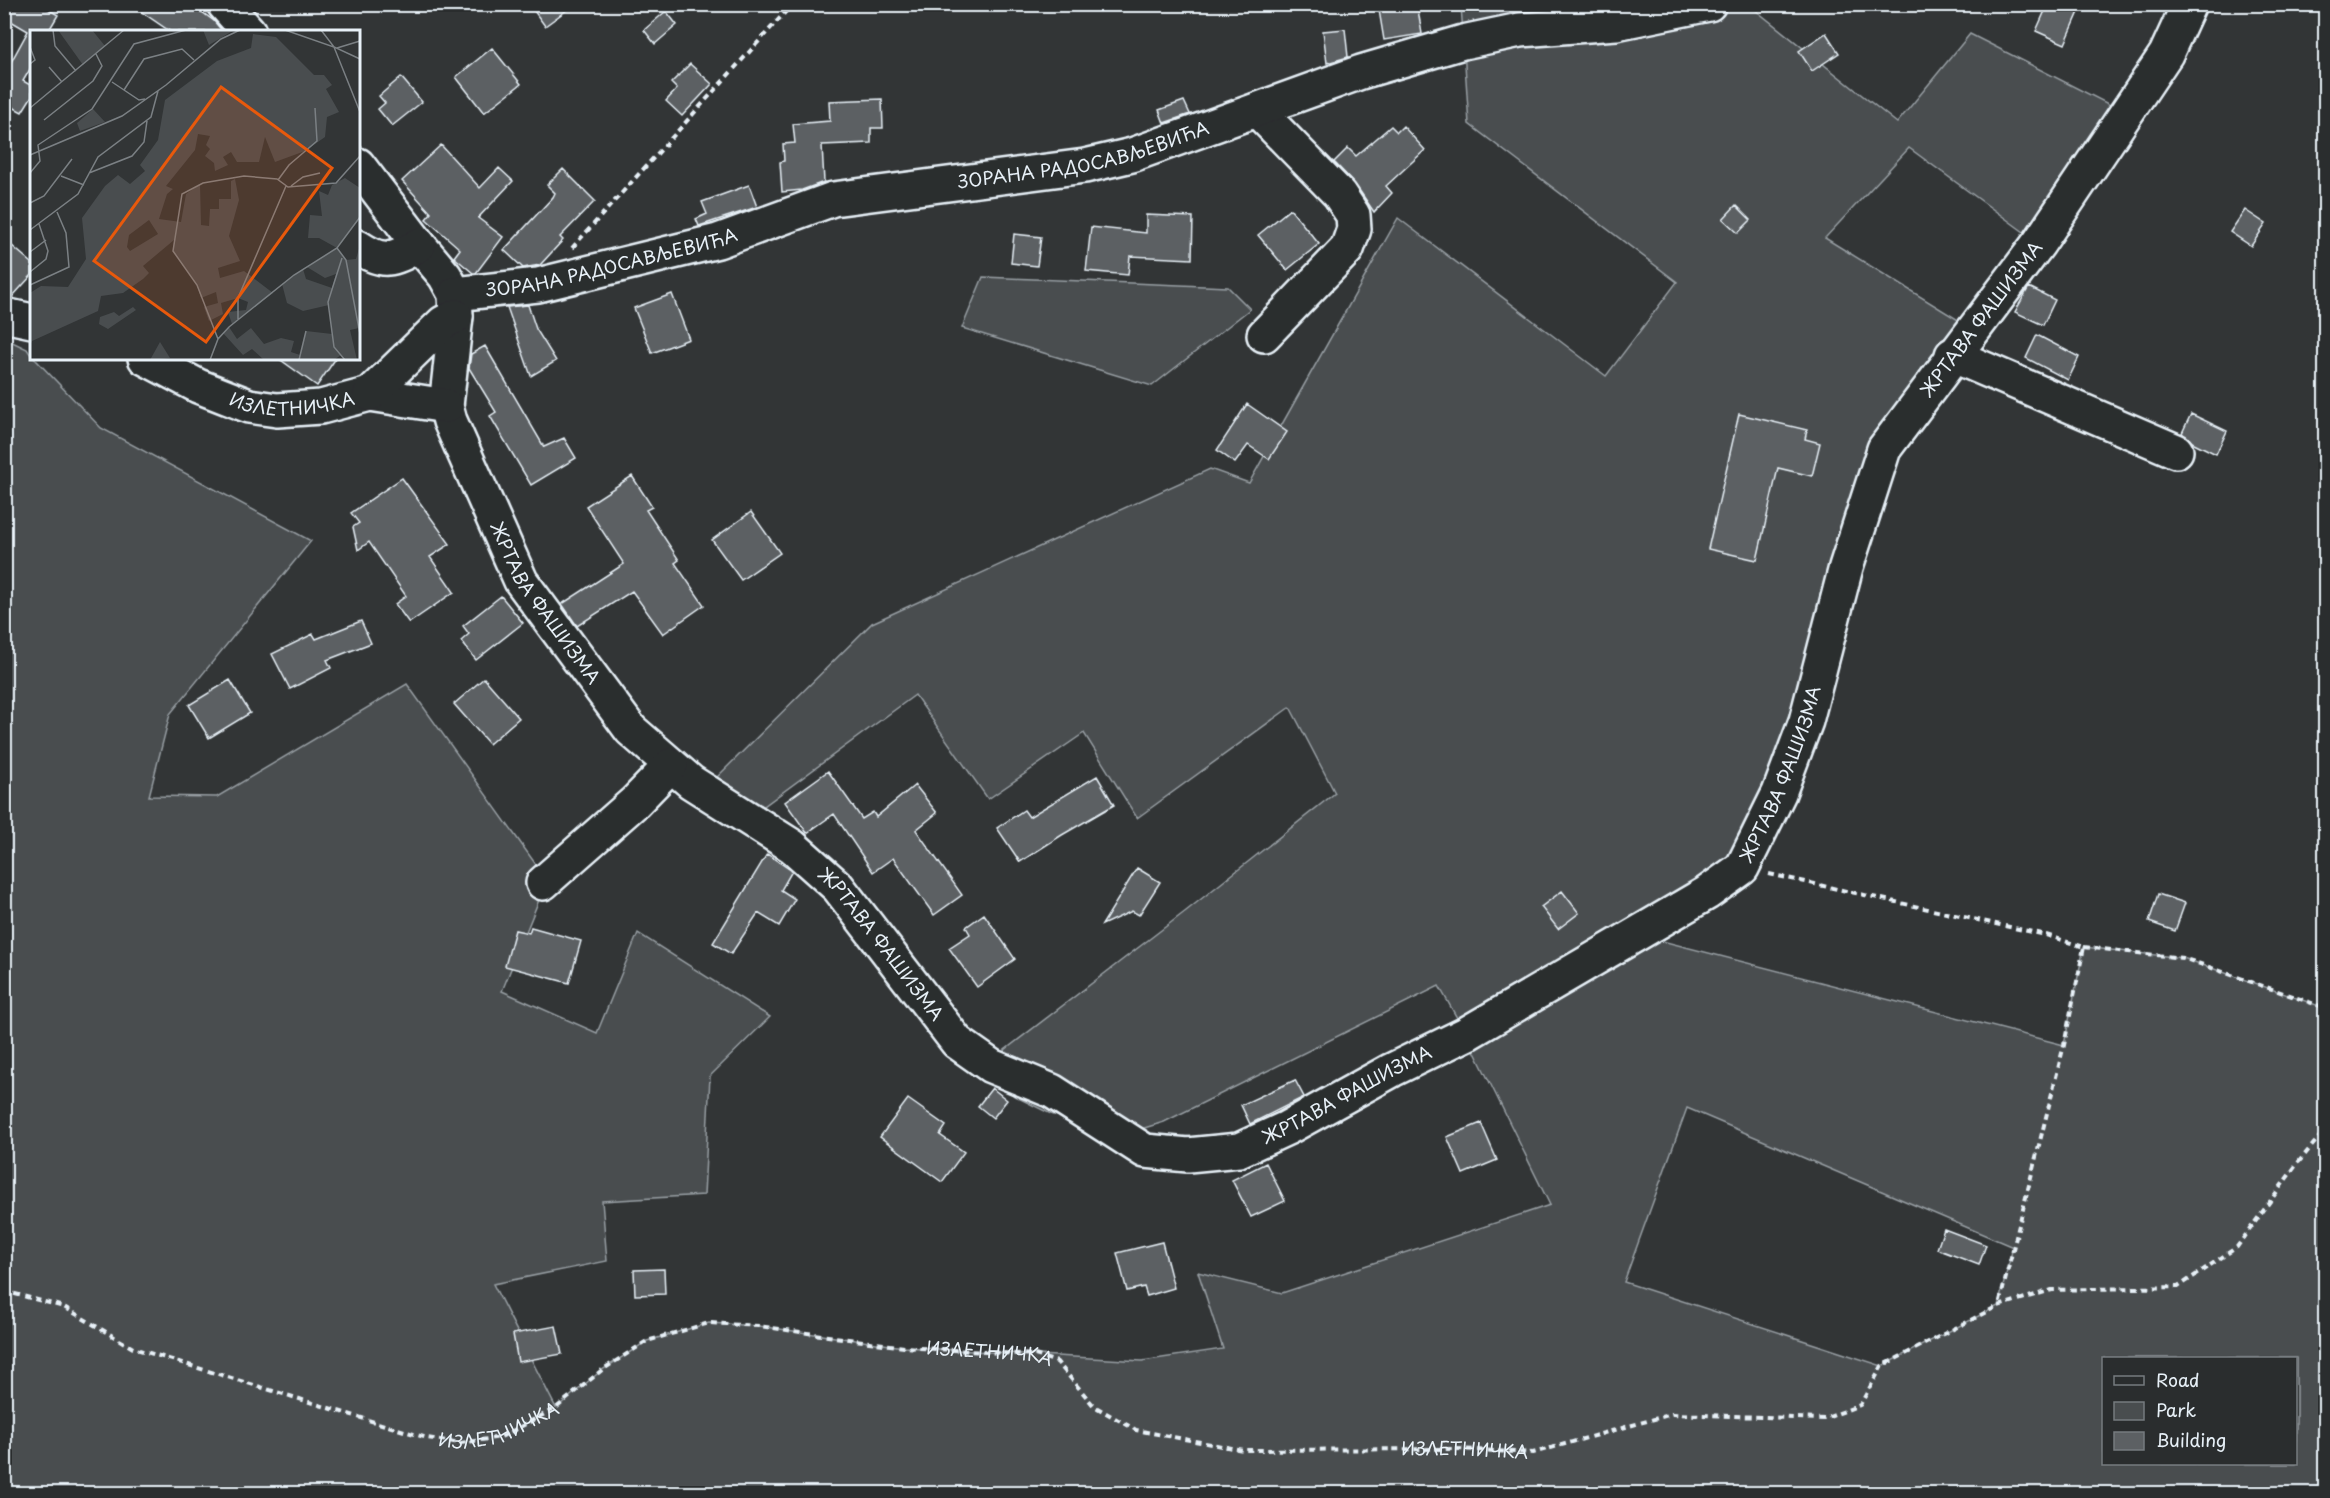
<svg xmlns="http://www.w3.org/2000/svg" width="2330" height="1498" viewBox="0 0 2330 1498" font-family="'Playpen Sans',sans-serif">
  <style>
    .green { fill: #494d4f; stroke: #989fa4; stroke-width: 1.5; fill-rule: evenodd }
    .building { fill: #5c6063; stroke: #e8f1f8; stroke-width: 1.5 }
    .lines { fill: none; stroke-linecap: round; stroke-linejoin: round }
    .minor-casing { stroke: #e8f1f8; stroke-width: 38 }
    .path { stroke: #e8f1f8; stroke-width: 4; stroke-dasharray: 6 4.5; stroke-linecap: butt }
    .minor { stroke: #2a2d2e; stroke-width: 33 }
    .labels { text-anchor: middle; stroke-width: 4.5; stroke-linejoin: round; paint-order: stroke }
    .street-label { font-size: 18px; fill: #e8f1f8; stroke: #2a2d2e }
    .inset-road { fill: none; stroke: #7b8084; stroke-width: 1.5 }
    .view { fill: #e8590c; fill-opacity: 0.15; stroke: #e8590c; stroke-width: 3 }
    .inset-edge { fill: none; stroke: #e8f1f8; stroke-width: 3 }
  </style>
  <rect width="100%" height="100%" fill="#323536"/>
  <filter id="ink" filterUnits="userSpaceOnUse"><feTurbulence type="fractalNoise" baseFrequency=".0167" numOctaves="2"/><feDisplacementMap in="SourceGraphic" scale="12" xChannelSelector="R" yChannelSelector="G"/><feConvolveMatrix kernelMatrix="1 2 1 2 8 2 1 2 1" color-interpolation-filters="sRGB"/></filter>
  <g filter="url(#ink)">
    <path class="green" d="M1461,5h288l148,118 73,-89 156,79 -87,130 -130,-95 -84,90 148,91 -89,120 -142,419 -107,66 429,111 20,-98 99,11 142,50v485h-2320l-1,-1155 23,11 4,6 1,3 3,1 66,69 210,113 -141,173 -21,82 68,1 190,-113 140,196 -45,111 95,42 41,-100 132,84 -60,59 -6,119 -102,6 5,60 -114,23 63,124 46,-38 45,-29 62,-18 50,3 145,21 238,14 81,-12 -25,-77 84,21 268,-88 -84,-171 -27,-48 -275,136 -46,14 -67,-22 -37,-18 -30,-30 202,-155 149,-118 -45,-86 -153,111 -53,-85 -96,66 -73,-104 -158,116 -48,-26 163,-162 338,-154 39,14 149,-265 208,158 71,-94 -208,-158zM1687,1108l326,139 -15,59 -116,60 -258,-84zM2104,1358h192v106h-192z
      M983,277l245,10 22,22 -98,77 -190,-58z"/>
    <path class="building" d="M4,4h36l18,11 -10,17h-16v34l-9,15 9,5v10l-10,16 -13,-7 -5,9v-43h2l22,-40 -24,-14z
      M130,4h61l23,17 9,11h-52z
      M529,4h46l-30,22z
      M1378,4h39l5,30 -38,6z
      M2048,4h16l15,8 -14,32 -29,-13z
      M666,11l11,14 -22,19 -11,-14z
      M1345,29l3,28 -21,6 -4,-32z
      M1826,33l13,20 -27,18 -13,-20z
      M492,48l29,36 -37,29 -28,-36z
      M690,64l22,20 -30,32 -16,-15 11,-12 -6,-6z
      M401,77l21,25 -30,24 -14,-17 7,-6 -6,-7z
      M882,99l1,29h-12v15l-49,2 2,37 -22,8 -20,2 -2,-30 4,-1 -1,-17 12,-1 -2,-19 37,-3 -1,-20z
      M1184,101l6,13 -26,9 -5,-13z
      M1391,126l6,6 6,-6 22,24 -39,36 6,7 -18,19 -19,-28 -21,-22 14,-14 8,8z
      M441,145l39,43 19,-20 14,13 -35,37 25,19 -27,36h-3l-19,-16 6,-8 -34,-30 5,-6 -29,-32z
      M563,169l32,32 -35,36 3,3 -23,25 -17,3 -19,-18 49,-53 2,-4 -8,-8z
      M749,185l8,22 -58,19 -3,-7 11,-5 -5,-12z
      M1736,205l15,15 -13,13 -15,-14z
      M1290,209l29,35 -32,26 -29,-35z
      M2245,210l21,14 -15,22 -21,-14z
      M1146,215l47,2 -1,42 -62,-3 -2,19 -42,-4 5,-44 55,6z
      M1014,234l27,3 -4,29 -26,-3z
      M4,239l28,24v12l-20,22h-8z
      M2029,287l26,13 -12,25 -28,-13z
      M672,294l17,45 -37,14 -18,-45z
      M528,305l8,24 20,32 -25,15 -24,-69z
      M2037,335l42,22 -11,23 -42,-22z
      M485,346l59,101 20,-9 12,20 -45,27 -41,-69 6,-4 -27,-44 2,-14z
      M278,358h58l-19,28z
      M1247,404l40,28 -18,27 -21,-14 -13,18 -18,-13z
      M1739,414l68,16 -2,9 15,4 -8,33 -34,-8 -21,92 -49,-11z
      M2191,414l36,17 -11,23 -24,-12 -10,-9z
      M632,476l20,31 -6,3 33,50 -4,3 29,42 -41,29 -31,-43 -55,35 -15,-22 62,-40 -38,-58z
      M402,478l48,66 -20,13 24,35 -45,31 -14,-19 11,-8 -37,-54 -11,8 -5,-23 6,-4 -8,-10z
      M751,512l29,41 -39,27 -29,-40z
      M501,596l22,27 -47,37 -15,-19 8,-7 -6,-8z
      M361,621l10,22 -44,17 4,8 -41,21 -18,-35 41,-20 3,5z
      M484,678l35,40 -30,26 -35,-40z
      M230,680l20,33 -41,25 -20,-33z
      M828,771l34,48 11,-7 3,5 39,-32 22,28 -21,17 46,65 -28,20 -41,-57 -20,14 -39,-58 -27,19 -22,-31z
      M1097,776l17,29 -52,30 -42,27 -23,-34 27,-18 5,7z
      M767,854l25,17 -11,19 14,9 -16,27 -21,-13 -27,41 -18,-11z
      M1137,868l23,14 -21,33 -7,-4 -30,14z
      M1562,891l17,22 -21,16 -17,-22z
      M2158,894l27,9 -10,28 -26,-9z
      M984,914l31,45 -38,28 -28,-39 21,-14 -4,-7z
      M531,927l50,14 -12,42 -64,-17 10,-36 14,3z
      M1295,1080l9,17 -54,27 -9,-19z
      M992,1088l15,12 -14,18 -15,-12z
      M908,1099l38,27 -6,9 24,17 -22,30 -62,-45z
      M1481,1123l16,37 -34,14 -16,-37z
      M1266,1163l19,38 -34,16 -19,-37z
      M1944,1229l42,16 -7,20 -42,-16z
      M1162,1242l12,46 -27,8 -3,-9 -17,4 -10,-38z
      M664,1269l1,25 -30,1 -1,-25z
      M556,1326l6,28 -44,8 -5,-28z"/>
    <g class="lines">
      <g class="minor-casing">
        <g id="minor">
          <path d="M224,4l25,28"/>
          <path d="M1257,110l82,84 14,21 1,14 -7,20 -83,86"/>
          <path id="s2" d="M358,165l61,80 26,31 10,18 1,22 -10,90 4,15 71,160 110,149 60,52 101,64 46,41 119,155 34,24 61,25 93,60 43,4 51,-5 48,-22 105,-58 74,-36 241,-141 35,-25 37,-75 27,-72 40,-154 38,-118 155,-206 127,-189 23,-50"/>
          <path d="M358,247c27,18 35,12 61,-2"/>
          <path id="s3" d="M455,294l83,-9 180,-44 115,-42 252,-33 47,-11 229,-83 102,-30 57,-12 96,-7 93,-19"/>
          <path d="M4,315l28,6"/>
          <path d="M1952,355l224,96"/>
          <path id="s4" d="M145,358l53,28 51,20 28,4 44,-3 49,-13 76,12"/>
          <path d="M370,394l73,-71 13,-7"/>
          <path d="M543,883l92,-81 36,-37"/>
        </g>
      </g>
      <g class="path">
        <path d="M572,248l217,-240"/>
        <path d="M1769,874l277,61 38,12 -20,98 -65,260"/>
        <path d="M2084,947l99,11 143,50"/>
        <path id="s1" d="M4,1291l60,16 69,41 294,90 34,5 40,-6 55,-29 46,-38 45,-29 62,-18 50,3 145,21 131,8 22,7 37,44 42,24 107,20 214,-1 76,4 139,-39 152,5 36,-14 22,-39 116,-60 54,-16 126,-3 59,-40 60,-83 29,-35"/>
      </g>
      <use href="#minor" class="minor"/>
    </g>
  </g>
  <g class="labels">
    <g class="street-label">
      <text dy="6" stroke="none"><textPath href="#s3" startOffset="646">ЗОРАНА РАДОСАВЉЕВИЋА</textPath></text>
      <text dy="6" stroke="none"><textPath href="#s3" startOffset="160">ЗОРАНА РАДОСАВЉЕВИЋА</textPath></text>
      <text dy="6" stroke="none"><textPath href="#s2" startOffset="2602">ЖРТАВА ФАШИЗМА</textPath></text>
      <text dy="6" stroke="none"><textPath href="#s4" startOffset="158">ИЗЛЕТНИЧКА</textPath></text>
      <text dy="6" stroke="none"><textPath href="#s2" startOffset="496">ЖРТАВА ФАШИЗМА</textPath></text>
      <text dy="6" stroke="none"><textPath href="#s2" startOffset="2098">ЖРТАВА ФАШИЗМА</textPath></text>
      <text dy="6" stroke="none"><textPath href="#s2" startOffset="982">ЖРТАВА ФАШИЗМА</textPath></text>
      <text dy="6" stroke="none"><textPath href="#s2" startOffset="1540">ЖРТАВА ФАШИЗМА</textPath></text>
      <text dy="6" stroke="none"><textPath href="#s1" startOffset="1047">ИЗЛЕТНИЧКА</textPath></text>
      <text dy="6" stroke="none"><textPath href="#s1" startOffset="525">ИЗЛЕТНИЧКА</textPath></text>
      <text dy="6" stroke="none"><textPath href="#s1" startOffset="1552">ИЗЛЕТНИЧКА</textPath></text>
    </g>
  </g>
  <g transform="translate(30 30)">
    <rect width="330" height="330" fill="#323536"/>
    <path d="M28,0h34l13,16 -22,19zM173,0h31l-25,15zM223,4l23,3 38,38h10l8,10 -6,4 13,23 -12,5 -2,20 -20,14 -30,11 -10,-25 -6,25h-22l-6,-10 -8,5 5,8 -13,6 -1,-8 -9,-7 5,-7 -4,-4 4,-9 -12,-2 -3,16 -29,36 7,3 -6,5 -8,25 22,3 5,-28 14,-10 1,41 8,1 1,-17h9v-10h12v-18l4,-2 4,21 -10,36 11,25 -22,7 2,10 24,-7 29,22 -41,31 -4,-12 18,-2 2,-8 -10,-4 -17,5 2,11 -14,7 -5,-14 14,-4 -2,-11 -15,6 -4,-13 -24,-34 1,-11 -31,26 6,7 -6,6 -20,14 -22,3 -3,15 -66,30 -2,5v-53l11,-7 27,1 18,-28 -4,-41 23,-32 13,-11 12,9 15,-13 -5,-6 18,-25 7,-40 52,-39 34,-13zM119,190l9,14 -28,17 -3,-4 2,-12zM63,79l12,13 -25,9 -3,-8zM315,148l15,10v29l-23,31 9,12 10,-1 4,-14 -1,83 -9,2 7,30h-12l-4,-5 -7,5h-70l-12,-11 -9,6 -20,-22 6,-6 8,12 14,-11 13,16 17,-6 13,3 -3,11 9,3 6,-24 26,3 -3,-29 -26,6 -16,-8 -5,-19 21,-15 3,10 26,9 4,-14 -11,4 -18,-11 30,-19 -18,-10h-11l2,-23 12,1 -3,-25 9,4 4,-10zM103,277l3,3 -28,19 -9,-5 1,-7 14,-5 5,4zM130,312l10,16 -20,2z" fill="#494d4f" fill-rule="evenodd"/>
    <path class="inset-road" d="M23,0l2,16 21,25M255,0l49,17 26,65M291,0l13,17 26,12M0,17l5,13 -5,4M307,18l23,-7M19,37l13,15M82,52l27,18 6,-1M94,60l20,-31 38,-10 12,11M0,78l94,-78M14,90l49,-39 9,-15 -6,-12M0,125l92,-39 44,-31 55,-46 19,-9M0,143l10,-12 -2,-16 54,-36 42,-65 52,-14M59,143l43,-17 12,-14 3,-21M31,146l23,9M248,150l11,-15 28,-24 -2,-33M261,156l12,-9 17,-4M0,173l14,-7 28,-37M0,200l48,-36 20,-37 53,-40 7,-26M307,218l9,12 14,74M0,222l16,-12M312,228l-14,44 6,45 11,13M0,242l16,-13 2,-8 -9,-27M0,255l39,-18 -3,-34 -9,-21M208,290v-22l48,-112M188,309l-21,-54 -24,-34 9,-57 21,-11 41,-7 33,3 11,8 48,-4 24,-27M180,330l8,-21 11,-12 65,-52 43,-27 23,-31M269,330l7,-29"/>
    <path class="view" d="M191,57l111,81 -126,174 -112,-81z"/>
    <rect width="330" height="330" class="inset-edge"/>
  </g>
  <rect width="2330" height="1498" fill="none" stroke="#2a2d2e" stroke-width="24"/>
  <rect x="12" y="12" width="2306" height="1474" fill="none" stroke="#e8f1f8" stroke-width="2" filter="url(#ink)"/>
  <rect x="2102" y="1357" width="195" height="108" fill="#2a2d2e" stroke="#767b7f" stroke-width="1.5"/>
  <rect x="2114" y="1376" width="30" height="9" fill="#2a2d2e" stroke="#767b7f" stroke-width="1.5"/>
  <text x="2156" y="1387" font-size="18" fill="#e8f1f8">Road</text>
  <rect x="2114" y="1402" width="30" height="18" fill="#494d4f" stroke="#767b7f" stroke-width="1.5"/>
  <text x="2156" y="1417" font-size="18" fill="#e8f1f8">Park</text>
  <rect x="2114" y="1432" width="30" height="18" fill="#5c6063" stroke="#767b7f" stroke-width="1.5"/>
  <text x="2156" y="1447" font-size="18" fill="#e8f1f8">Building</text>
</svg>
